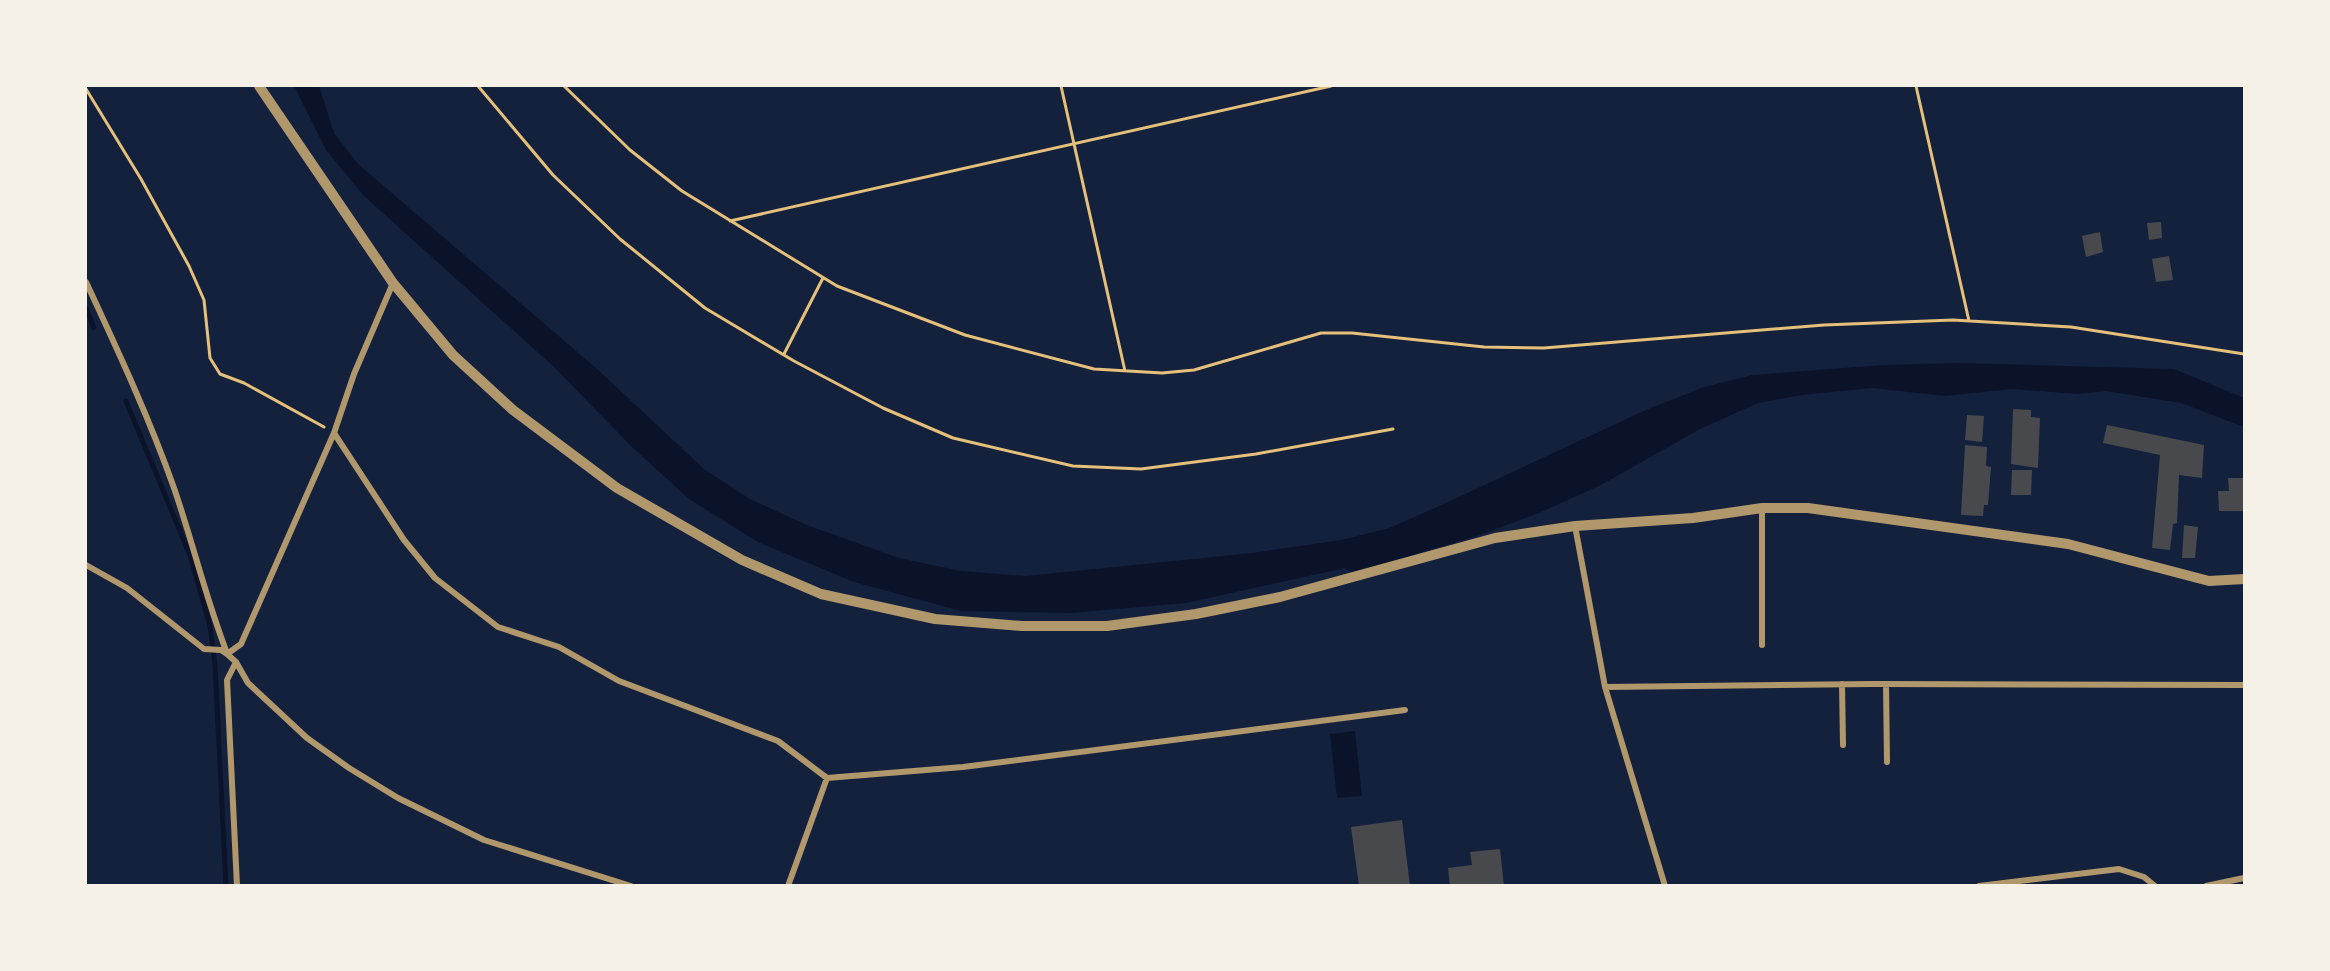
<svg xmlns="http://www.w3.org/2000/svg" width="2330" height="971" viewBox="0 0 2330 971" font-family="'IBM Plex Sans',sans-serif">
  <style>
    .water { fill: #0b132b }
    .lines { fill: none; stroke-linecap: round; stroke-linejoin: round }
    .stream { stroke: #0b132b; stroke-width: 5 }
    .building { fill: #48494c }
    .path { stroke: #e5c07b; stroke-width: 3 }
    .minor { stroke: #b1986c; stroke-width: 6 }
    .tertiary { stroke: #b1986c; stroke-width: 10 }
  </style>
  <rect width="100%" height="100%" fill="#14213d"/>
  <path class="water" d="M294,86h25l15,47 24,31 238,204 108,101 46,30 57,26 92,33 62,13 65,5 226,-23 89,-13 48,-12 48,-21 211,-98 56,-22 48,-12 131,-10 77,-2 214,6 70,29v29l-63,-24 -75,-12 -28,3 -66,-5 -67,7 -73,-8 -70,7 -44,8 -58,26 -99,56 -62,28 -59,22 -127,38 -8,-5 -159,35 -115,10 -110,-2 -107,-29 -96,-40 -69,-43 -57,-52 -78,-80 -190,-171 -38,-46z
    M1355,731l7,65 -25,2 -7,-64z"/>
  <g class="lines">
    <path class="stream" d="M86,308l8,20
      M126,401l64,154 20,71 5,39 11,221"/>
  </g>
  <path class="building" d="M2161,222l1,16 -13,2 -2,-17z
    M2100,232l3,20 -17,5 -4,-21z
    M2169,256l4,24 -17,2 -4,-23z
    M2013,409l18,1v7l9,1 -2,50 -27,-4z
    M1967,415l17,1 -2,26 -17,-2z
    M2107,425l97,20 -2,33 -23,-3 -2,48 -4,1 -3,26 -18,-2 8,-93 -57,-12z
    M1965,445l22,2 -1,19 5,1 -3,38h-4l-1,11 -22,-1z
    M2012,470h20l-1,25h-20z
    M2228,478h16v33h-25l-1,-20h11z
    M2184,525l14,2 -3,31h-13z
    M1402,820l8,66h-51l-8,-59z
    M1500,849l4,37h-54l-2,-18 24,-3 -2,-13z"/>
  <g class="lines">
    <path class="path" d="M478,86l75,89 67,64 85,69 89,53 89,47 70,30 120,28 68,3 115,-15 137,-25
      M564,86l66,64 52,41 155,95 128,49 129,34 68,4 32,-3 127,-37h31l132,14 60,1 280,-23 129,-5 118,7 173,27
      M1061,86l64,285
      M1916,86l53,235
      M86,89l55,90 48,87 15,34 6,58 10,16 24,9 80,44
      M730,221l601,-135
      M784,354l39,-76"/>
    <path class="minor" d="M86,282c31,67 63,135 88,206 19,55 32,111 53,165
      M334,433l70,107 31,38 63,49 61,20 60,34 159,60 49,37 136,-11 442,-57
      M1762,508v137
      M1575,526l30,161 60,199
      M86,565l41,23 77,61 17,1 6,4 9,8 12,21 59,55 42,30 49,30 86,42 147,46
      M227,654l14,-10 93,-211 20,-59 39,-91
      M236,662l-9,18 10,206
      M1842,684l1,61
      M1886,684l1,78
      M1605,687l269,-3 370,1
      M788,886l39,-108
      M1979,886l140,-17 25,8 11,9
      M2206,886l38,-8"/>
    <path class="tertiary" d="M259,86l134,197 60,72 60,55 104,78 125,72 79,34 114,25 87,7h85l89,-12 84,-17 215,-59 80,-12 118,-8 69,-10h46l260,36 141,37 35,-2"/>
  </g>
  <rect width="2330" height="971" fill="none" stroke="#f6f1e7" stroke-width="174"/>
</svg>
